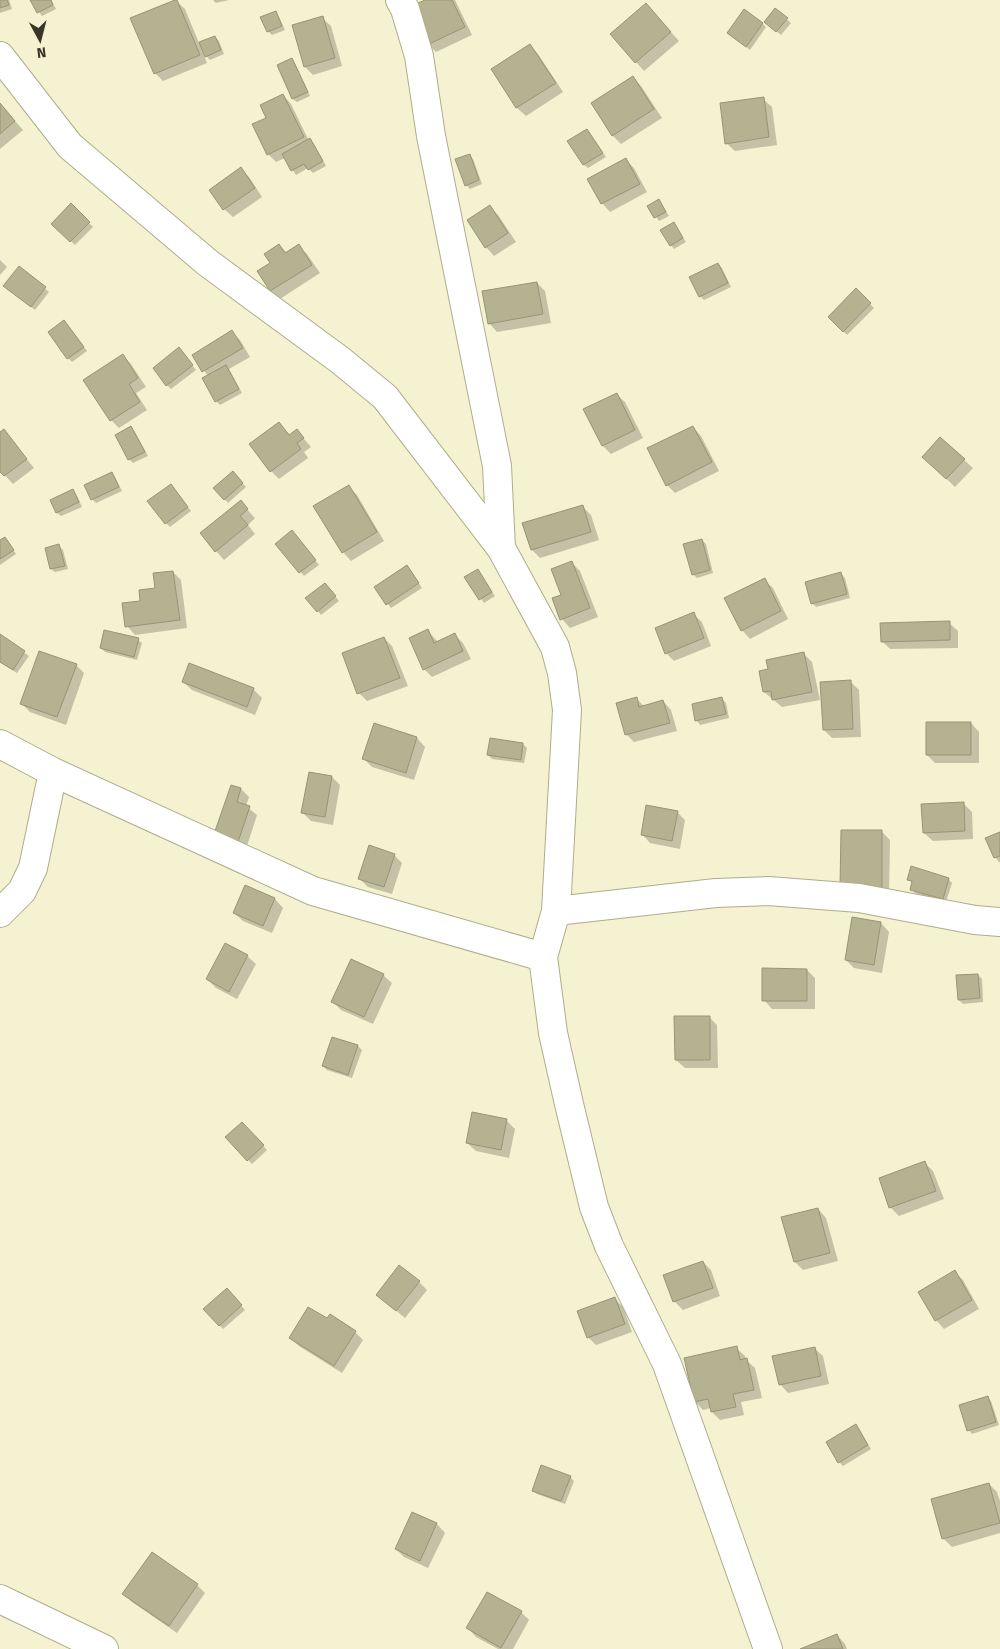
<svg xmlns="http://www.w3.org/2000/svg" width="1000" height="1649" viewBox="0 0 1000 1649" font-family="'Fira Sans',sans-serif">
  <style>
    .shadow { fill: #0003 }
    .building { fill: #b4b291; stroke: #979575 }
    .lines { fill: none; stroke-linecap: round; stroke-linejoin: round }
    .minor-casing { stroke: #afad8c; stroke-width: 30 }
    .minor { stroke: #fff; stroke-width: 28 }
  </style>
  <rect width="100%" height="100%" fill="#f4f2d0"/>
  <path class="shadow" d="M0,0h9l3,9 -12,4z
    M31,0h20l5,9 -14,7z
    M213,0h16l-13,3z
    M428,0h27l17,35 -36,17 -8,-8z
    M176,1l9,8 14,34 16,-6 4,4 5,13 -14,6 -7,-7 4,10 -44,18 -8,-8z
    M776,10l15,13 -10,12 -11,-9z
    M275,13l4,4 6,13 -13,5 -4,-4z
    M654,13l25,28 -35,30 -33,-37z
    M322,18l9,8 11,40 -29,9 -8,-8z
    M763,24l3,3 -16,23 -22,-17z
    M530,45l8,9 25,38 -37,24 -9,-8 -24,-39z
    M292,60l3,4 15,32 -13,6 -4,-3 -15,-33z
    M633,77l8,9 21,32 -41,26 -8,-8 -21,-32z
    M283,95l8,9 18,37 1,-1 4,4 12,22 -13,7 -5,-5 -12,7 -11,-17 -9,4 -8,-8v-36z
    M763,99l9,8 5,38 -42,6 -9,-8z
    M0,104l23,26 -23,19z
    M587,131l19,26 -18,11 -4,-3z
    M469,155l4,4 9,25 -12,5 -4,-4z
    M626,160l8,8 13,24 -37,20 -8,-9z
    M240,169l9,8 13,20 -29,20 -9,-8 -13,-19z
    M659,200l10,16 -10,5 -10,-15z
    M71,205l22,22 -18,18 -22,-21z
    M490,207l8,8 18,27 -22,14 -8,-9z
    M674,223l12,19 -12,7 -3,-4z
    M279,245l8,8 11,-7 9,8 13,19 -40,26 -9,-8 -12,-19 13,-9z
    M0,260l7,7 -7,8z
    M718,264l4,4 9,19 -27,13 -4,-4z
    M19,267l30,25 -14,18 -26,-21z
    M537,283l8,8 6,32 -54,9 -8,-9z
    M856,290l18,18 -27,27 -18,-18z
    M64,321l23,30 -15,11 -4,-4z
    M232,332l8,8 10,17 -21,12 13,24 -22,12 -4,-4 -8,-25 -14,-21z
    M182,353l14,17 -25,19 -4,-4z
    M122,355l9,9 15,23 -10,6 11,17 -28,18 -8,-8z
    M616,394l9,8 18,36 -32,16 -8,-8 -18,-36z
    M279,423l11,12 7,-4 14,16 -7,5 4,6 -29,21 -8,-8z
    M693,427l8,9 18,35 -44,22 -8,-8z
    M131,428l4,4 13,24 -15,7 -4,-4z
    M4,431l30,37 -21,16 -13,-14v-36z
    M941,439l32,29 -18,19 -23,-22z
    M233,473l13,14 -18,16 -13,-15z
    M112,474l3,3 7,14 -26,12 -4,-4z
    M349,487l8,8 27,46 -33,20 -8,-9z
    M174,489l17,22 -21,16 -4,-4z
    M72,490l4,4 6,13 -21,9 -4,-3 -6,-12z
    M240,502l15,16 -7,7 7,9 -31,26 -23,-26z
    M582,506l9,9 8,25 -59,18 -8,-8z
    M296,536l23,29 -15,11 -27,-32z
    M702,540l4,4 7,29 -16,5 -4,-4z
    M0,542l8,1 8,11 -16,11z
    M59,546l4,4 5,19 -13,3 -4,-3z
    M572,563l8,8 18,46 -28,11 -8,-9 -9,-21 9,-3z
    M407,566l15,22 -31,20 -16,-21z
    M477,570l18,26 -11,7 -18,-26z
    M173,572l8,8 6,48 -52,7 -8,-9 15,-24z
    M841,574l4,4 5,20 -34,9 -4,-4z
    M764,580l9,8 15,31 -38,20 -8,-9z
    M329,588l10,13 -18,14 -3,-4z
    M693,614l9,8 9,24 -37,15 -8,-8z
    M949,623l9,8v17l-68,1 -8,-8z
    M428,631l10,11 17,-7 8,8 8,16 -39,18 -8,-8z
    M0,636l29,20 -12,17 -17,-11z
    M384,638l8,8 16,40 -41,15 -8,-8z
    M138,640l4,3 -5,17 -32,-8 -4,-4z
    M804,654l8,8 8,38 -38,7 -18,-15 6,-22z
    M76,665l8,8 -18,52 -36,-13 -8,-8z
    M850,681l9,9 2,47 -29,1 -8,-8z
    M183,682l70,7 9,9 -7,17 -63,-25z
    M637,699l7,7 19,-5 8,9 6,21 -43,11 -8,-8z
    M722,699l4,4 3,15 -29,7 -3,-4 -4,-16z
    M971,723l8,9v31h-44l-8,-8z
    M375,725l42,13 8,9 -11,33 -42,-13 -8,-8z
    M523,744l4,4 -3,15 -32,-4 -4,-4z
    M332,777l8,8 -7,40 -22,-4 -8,-8z
    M231,786l10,3 8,8 -3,9 11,9 -11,34 -22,-7z
    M963,803l9,9 1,27 -40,2 -9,-8z
    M677,812l8,8 -5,29 -30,-6 -8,-9z
    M882,832l8,8 -1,55h-40z
    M1000,833v30l-5,-6z
    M394,855l8,8 -10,31 -24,-7 -9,-9z
    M909,879h39l4,4 -6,19 -31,-9 -4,-4 2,-5z
    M245,887l30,12 8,9 -11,25 -29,-12 -9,-8z
    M881,923l8,9 -7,41 -28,-5 -8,-8z
    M247,956l9,8 -19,35 -21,-11 -9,-9z
    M807,970l8,8v31h-43l-8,-9z
    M383,975l9,8 -19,41 -32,-14 -8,-8z
    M978,975l4,4 1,23 -20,2 -4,-4z
    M709,1017l8,8 1,43h-33l-9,-8z
    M332,1038l26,8 4,4 -10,28 -25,-8 -4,-4z
    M506,1120l9,9 -6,29 -33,-7 -9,-8z
    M242,1123l25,27 -15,14 -26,-27z
    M925,1163l8,8 11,28 -45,17 -9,-9z
    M818,1209l8,9 12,43 -35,9 -8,-8z
    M703,1262l8,8 9,26 -37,14 -9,-9z
    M954,1272l9,8 16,29 -35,20 -8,-9z
    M419,1282l8,8 -22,28 -28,-23z
    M230,1293l15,17 -22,19 -4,-4z
    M615,1299l8,8 9,25 -36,13 -8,-8z
    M328,1320l27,12 8,8 -21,33 -43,-27 -9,-8z
    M736,1348l9,8 1,4 9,8 7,30 -21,4 3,13 -24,5 -8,-8 -1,-4 -8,2 -8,-8z
    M814,1348l9,8 6,28 -41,9 -8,-9z
    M987,1397l4,4 8,24 -27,9 -3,-4z
    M856,1426l15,23 -28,17 -4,-4z
    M570,1477l4,4 -9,23 -28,-10 -4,-3z
    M989,1484l8,8 3,9v32l-48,14 -9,-9z
    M413,1513l24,11 8,9 -17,35 -24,-11 -8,-8z
    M197,1585l8,8 -28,40 -45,-31 -8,-8z
    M521,1612l8,8 -16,29h-15l-22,-12 -8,-9z
    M837,1635l8,9 2,5h-43z"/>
  <path class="building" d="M0,0h7l2,5 -9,3z
    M30,0h21l2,5 -16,8z
    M175,0h2l23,55 -46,19 -24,-56z
    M425,0h27l13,27 -38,18 -18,-38z
    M646,3l25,29 -36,31 -25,-29z
    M775,8l13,10 -12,14 -12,-10z
    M744,9l19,14 -17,24 -19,-14z
    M276,11l6,15 -15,6 -7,-15z
    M323,16l12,42 -31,9 -12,-42z
    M215,36l6,14 -16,7 -6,-15z
    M530,44l26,39 -40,25 -25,-39z
    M292,58l16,34 -16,7 -15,-34z
    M633,76l21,33 -42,27 -21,-33z
    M283,94l21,43 -37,18 -15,-31 14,-6 -6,-13z
    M764,97l5,40 -44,7 -5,-41z
    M0,103l15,18 -15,13z
    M587,129l16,24 -20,12 -16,-24z
    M310,138l13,23 -15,9 -4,-6 -13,7 -9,-17z
    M470,154l9,26 -14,6 -10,-27z
    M626,158l14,26 -39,20 -14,-25z
    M241,167l14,21 -32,22 -14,-20z
    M659,199l7,13 -12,6 -7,-12z
    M71,203l19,19 -20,20 -19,-18z
    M490,205l18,28 -23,15 -18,-28z
    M674,222l9,16 -13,8 -10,-16z
    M279,244l6,9 14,-9 13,21 -42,26 -13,-20 13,-8 -6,-9z
    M718,263l10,20 -29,14 -10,-20z
    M19,266l27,21 -15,20 -28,-21z
    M537,282l6,32 -55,10 -6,-33z
    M856,288l15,15 -28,29 -15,-15z
    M64,320l20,27 -17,12 -19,-27z
    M232,330l11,18 -41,24 -10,-17z
    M179,347l14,18 -27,21 -13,-18z
    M123,354l15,24 -9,6 11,18 -30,19 -27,-41z
    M226,365l13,24 -24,13 -13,-24z
    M617,393l18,37 -33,16 -19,-37z
    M279,422l10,13 8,-6 7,9 -7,5 4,6 -31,23 -21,-28z
    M131,426l14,26 -17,8 -13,-25z
    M693,426l19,36 -46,24 -19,-38z
    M4,429l23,30 -23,17 -4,-4v-40z
    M940,437l25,22 -19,20 -24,-22z
    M233,471l10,12 -19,17 -11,-12z
    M112,472l7,15 -28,13 -7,-15z
    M171,484l17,23 -23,17 -18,-23z
    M349,485l28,47 -35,21 -29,-47z
    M73,489l6,13 -23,11 -6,-13z
    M241,500l7,9 -8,7 8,9 -33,27 -15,-19z
    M583,505l8,27 -60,18 -9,-27z
    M292,530l24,30 -17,13 -24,-29z
    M5,537l9,13 -14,9v-19z
    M702,539l8,31 -18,5 -9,-31z
    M59,544l6,22 -15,3 -5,-21z
    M572,561l18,47 -30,12 -8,-22 9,-3 -10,-26z
    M407,565l12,18 -33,22 -12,-18z
    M478,569l14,23 -13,8 -15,-23z
    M173,571l7,49 -55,7 -3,-24 18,-2 -1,-11 16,-2 -2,-15z
    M841,572l6,22 -36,10 -6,-22z
    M765,578l16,33 -40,20 -17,-33z
    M325,583l11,13 -19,16 -12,-14z
    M694,612l10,26 -39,16 -10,-26z
    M950,621v19l-69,2 -1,-19z
    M428,629l6,14 21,-10 8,18 -40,19 -14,-32z
    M104,630l35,8 -5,19 -34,-9z
    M0,634l25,17 -12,19 -13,-8z
    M384,637l16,41 -43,16 -15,-41z
    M39,651l38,13 -20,53 -37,-13z
    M804,652l8,40 -40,8 -1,-9 -8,1 -4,-21 9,-2 -2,-9z
    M189,663l65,25 -7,19 -65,-25z
    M851,680l2,49 -30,1 -3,-48z
    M637,697l2,10 24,-7 7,23 -45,12 -9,-32z
    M722,697l4,17 -31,7 -3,-17z
    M926,722h45v33h-45z
    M374,723l43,14 -11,36 -44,-14z
    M490,738l33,5 -2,17 -34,-5z
    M309,772l23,4 -7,41 -24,-4z
    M231,785l10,3 -4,14 13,4 -12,36 -24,-8z
    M964,802l1,29 -42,2 -2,-29z
    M646,805l32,6 -6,30 -31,-6z
    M841,830h41v58l-42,-1z
    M1000,832v24l-6,2 -9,-20z
    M369,845l26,9 -11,33 -26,-8z
    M911,866l38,12 -6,21 -33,-9 2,-9 -5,-1z
    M245,885l30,13 -12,28 -30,-13z
    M852,917l29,5 -7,43 -29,-5z
    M225,943l23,12 -19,37 -23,-13z
    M351,959l33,15 -20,43 -33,-15z
    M762,968l45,1v32h-45z
    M978,974l2,24 -22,2 -2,-25z
    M674,1016h36v44h-35z
    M332,1037l26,8 -10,30 -26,-9z
    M472,1112l35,7 -6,31 -35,-7z
    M242,1122l22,23 -17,16 -22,-24z
    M925,1161l11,30 -47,17 -10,-30z
    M818,1208l12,45 -36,9 -13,-45z
    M703,1261l10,27 -40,14 -10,-27z
    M399,1265l21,16 -24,30 -20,-16z
    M955,1270l17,30 -37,21 -17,-29z
    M227,1288l15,17 -23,21 -16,-17z
    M615,1297l10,27 -38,14 -10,-27z
    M308,1307l19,11 3,-4 26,17 -22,35 -45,-28z
    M737,1346l3,14 7,-2 7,32 -21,4 3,13 -25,5 -3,-13 -14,3 -10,-44z
    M815,1347l6,29 -42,9 -7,-29z
    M988,1396l8,26 -29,9 -8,-26z
    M856,1424l12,21 -30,18 -12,-21z
    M541,1465l30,11 -10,25 -29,-10z
    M989,1483l11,40 -58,16 -11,-40z
    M412,1512l25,11 -17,38 -25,-12z
    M152,1552l46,32 -29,42 -47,-32z
    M487,1592l35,19 -21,37 -35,-20z
    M837,1634l6,15h-43z"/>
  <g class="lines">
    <g class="minor-casing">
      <path id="minor" d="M400,0l5,9 14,47 12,80 66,330 4,82
        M0,56l70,90 138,117 132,97 45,37 116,151 54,99 7,26 5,37 -11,201 -13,46 10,76 16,71 25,103 15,39 58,118 101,285
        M0,744l53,28 260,119 230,66
        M556,911l160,-18 52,-2 91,7 116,22 25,2
        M0,913l22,-22 11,-23 20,-96
        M0,1599l104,50"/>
    </g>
    <use href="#minor" class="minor"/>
  </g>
  <g transform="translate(40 40) rotate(173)" stroke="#f4f2d0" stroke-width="4" paint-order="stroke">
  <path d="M0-4L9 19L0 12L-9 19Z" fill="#373628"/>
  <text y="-8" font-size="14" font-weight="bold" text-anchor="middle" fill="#373628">N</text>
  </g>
</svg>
